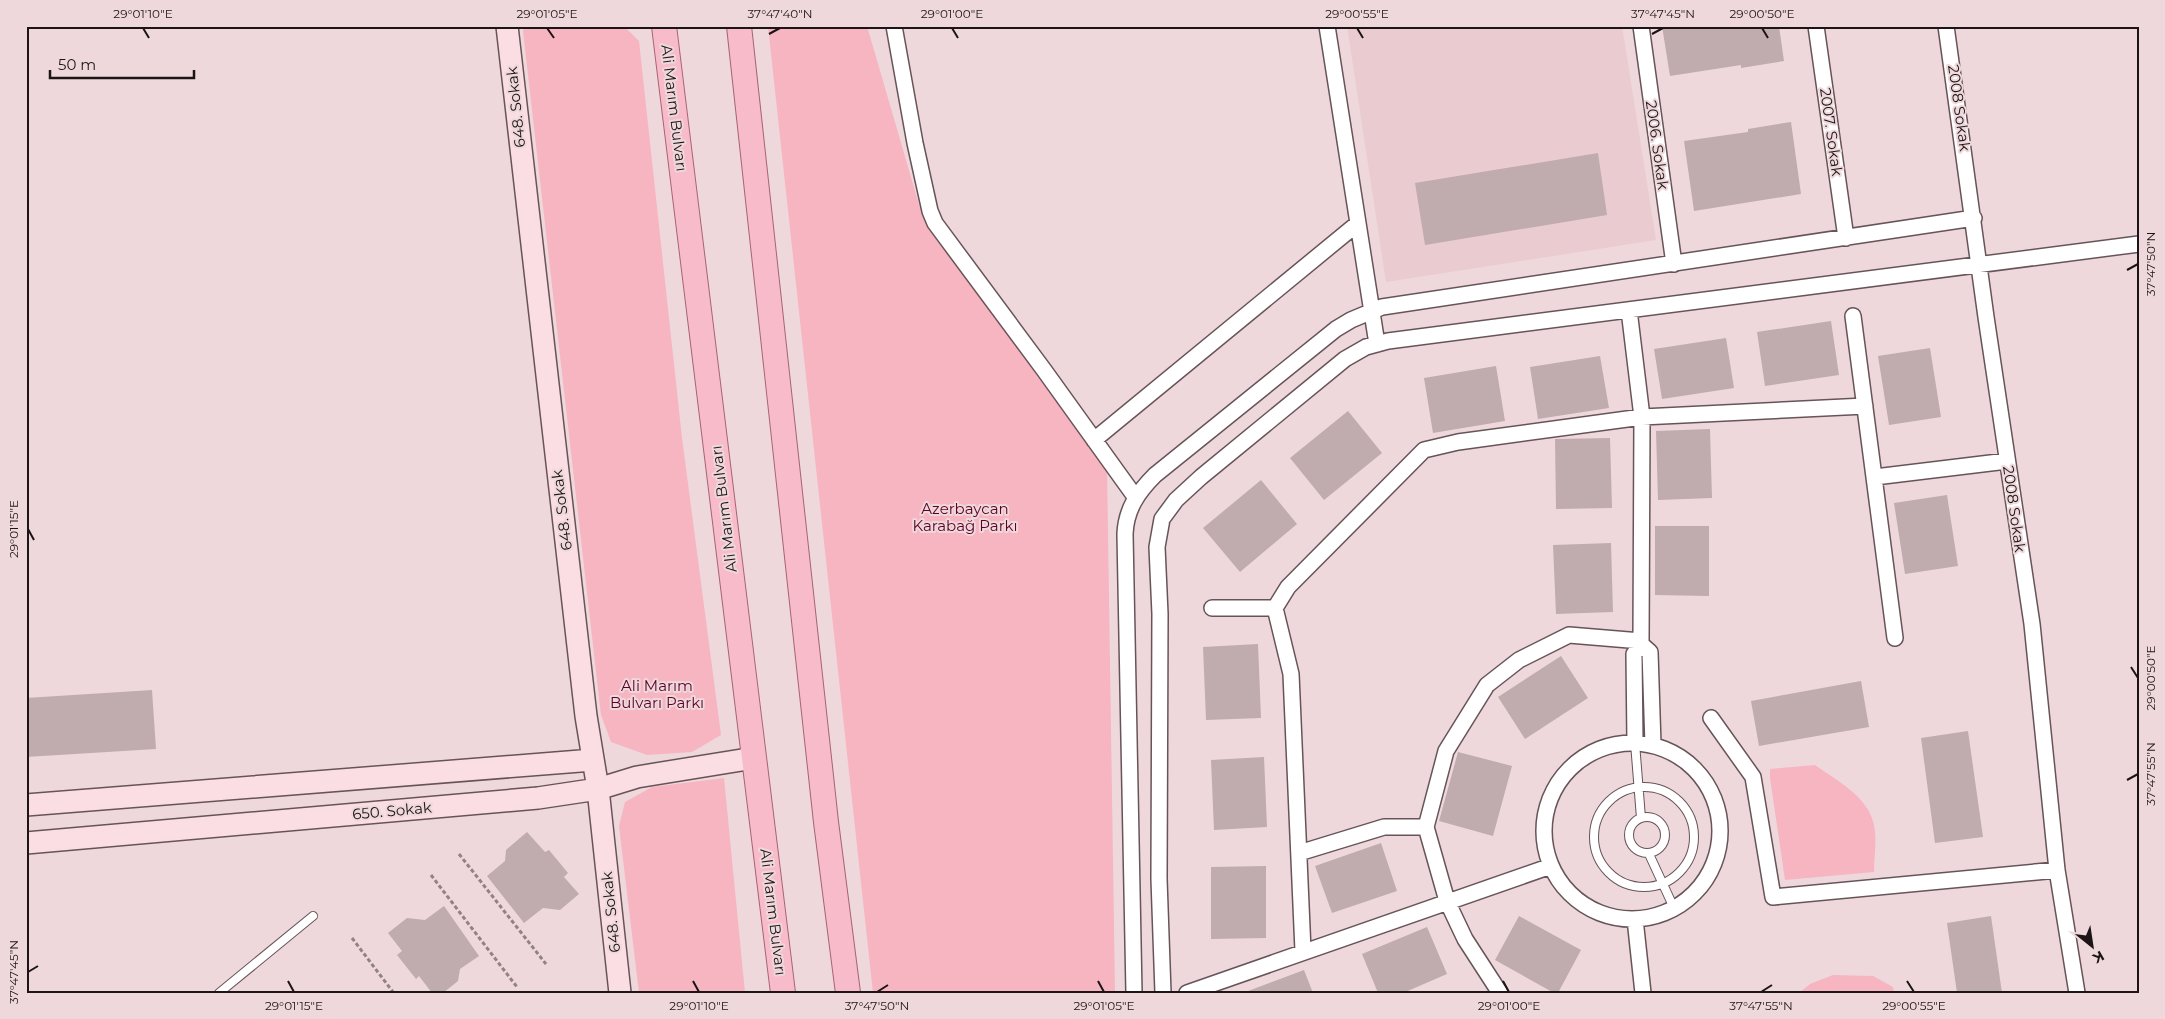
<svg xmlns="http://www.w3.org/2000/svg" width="2165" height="1019" viewBox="0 0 2165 1019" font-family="Montserrat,sans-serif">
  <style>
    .built { fill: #e9cbd0 }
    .green { fill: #f7b4c1 }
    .building { fill: #c0abaf }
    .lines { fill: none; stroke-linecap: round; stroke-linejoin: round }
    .lane-casing { stroke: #675458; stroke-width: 10 }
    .street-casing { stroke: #675458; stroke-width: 18 }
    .secondary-casing { stroke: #675458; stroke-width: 24 }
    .primary-casing { stroke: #a76373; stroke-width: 26 }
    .path { stroke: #928285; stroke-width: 3; stroke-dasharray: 4 2.5; stroke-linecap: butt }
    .lane { stroke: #fff; stroke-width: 8 }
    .street { stroke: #fff; stroke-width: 15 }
    .secondary { stroke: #fbdde4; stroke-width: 21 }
    .primary { stroke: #f7bbc9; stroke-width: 24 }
    .ticks { fill: none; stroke: #1c1416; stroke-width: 2 }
    .labels { text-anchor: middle; stroke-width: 4; stroke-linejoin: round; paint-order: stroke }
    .street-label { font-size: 15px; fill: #1c1416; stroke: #eed8db }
    .park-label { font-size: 15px; fill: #5c0025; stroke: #eed8db }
    .neatline { fill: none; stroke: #1c1416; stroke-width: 2 }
    .ticks-label { font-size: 12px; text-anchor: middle; fill: #1c1416 }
  </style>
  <rect width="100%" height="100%" fill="#eed8db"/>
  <path class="built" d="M1347,26h275l34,214 -270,42z"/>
  <path class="green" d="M525,26h99l15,15 43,397 39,297 -29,17 -45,3 -36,-13 -10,-27 -78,-684z
    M768,26h99l55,189 185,253 8,525h-242z
    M1815,765c22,16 53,31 59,60 3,15 0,32 0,47l-89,8 -15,-102v-9z
    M724,778l21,215h-106l-20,-167 6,-24 27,-15z
    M1833,975l40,1 20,11 1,6h-95l11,-9z"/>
  <path class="building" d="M1662,26h117l5,35 -43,7v-3l-71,11z
    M1791,122l10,72 -107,17 -10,-70 64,-9v-3z
    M1598,153l9,62 -182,30 -10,-62z
    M1831,321l8,54 -74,11 -8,-54z
    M1726,338l8,50 -72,11 -8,-50z
    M1930,348l11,69 -52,8 -11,-69z
    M1600,356l9,52 -71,11 -8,-52z
    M1496,366l9,55 -72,12 -9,-55z
    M1348,411l34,42 -58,47 -34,-42z
    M1710,429l2,69 -54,2 -2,-69z
    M1610,438l2,70 -56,1 -1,-70z
    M1261,480l36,44 -57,48 -37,-44z
    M1947,495l11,71 -53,8 -11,-71z
    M1655,526h54v70l-54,-1z
    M1611,543l2,69 -57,2 -3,-69z
    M1258,644l3,74 -55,2 -3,-73z
    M1561,656l27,42 -63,41 -27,-42z
    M1861,681l8,46 -110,19 -8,-45z
    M152,690l4,59 -130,8v-59z
    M1968,731l15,106 -48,6 -14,-105z
    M1458,752l54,14 -19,70 -54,-15z
    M1264,757l3,70 -53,3 -3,-70z
    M527,832l18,20 4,-2 19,23 -4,4 15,17 -19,16 -17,-2 -19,15 -37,-47 18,-15 1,-11z
    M1381,843l16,48 -65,22 -17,-47z
    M1266,866v72l-55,1v-72z
    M444,906l35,50 -19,13 -2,12 -15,12h-11l-13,-17 -3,3 -19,-24 5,-4 -14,-18 19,-15 18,2z
    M1519,916l62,34 -23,43h-4l-59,-33z
    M1991,916l11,77h-45l-10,-70z
    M1427,927l20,47 -44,19h-25l-16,-39z
    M1304,970l9,23h-65v-2z"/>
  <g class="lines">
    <g class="lane-casing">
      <path id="lane" d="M1635,743l6,75
        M1594 837a50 50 0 1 1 100 0a50 50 0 1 1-100 0Z
        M1629 835a18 18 0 1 1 36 0a18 18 0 1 1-36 0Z
        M1649,854l25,54
        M219,993l94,-77"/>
    </g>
    <g class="street-casing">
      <path id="street" d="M894,26l21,117 15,68 5,12 109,147 92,128
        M1327,26l50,318
        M1641,26l33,238
        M1816,26l30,212
        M1946,26l40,291 46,307 25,246 20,123
        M1629,310l13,107 -1,227 -7,10 1,89
        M1853,316l42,322
        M1094,440l263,-216
        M1875,477l132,-16
        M1212,608h63
        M1641,644l9,8 3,93
        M1711,718l42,59 20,120 284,-27
        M1544 831a88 88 0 1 1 176 0a88 88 0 1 1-176 0Z
        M1299,853l85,-26h42
        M1635,919l8,74
        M1303,951l-12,-277 -16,-66 13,-21 136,-137 34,-8 184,-25 223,-11
        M1134,993l-9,-459c1,-25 13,-42 30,-59l181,-146 15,-9 31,-13 592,-89
        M1163,993l-4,-114 1,-265 -3,-67 5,-28 14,-19 25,-23 144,-118 21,-12 22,-6 751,-97
        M1187,993l364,-127
        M1500,993l-35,-54 -18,-38 -21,-74 20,-76 41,-66 32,-25 50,-25 72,6"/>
    </g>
    <g class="secondary-casing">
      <path id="secondary" d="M507,26l79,690 12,73 22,204
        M26,805l567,-45
        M26,843l512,-45 60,-9 39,-12 117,-19"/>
    </g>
    <g class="primary-casing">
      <path id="primary" d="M664,26l119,967
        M739,26l87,796 22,171"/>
    </g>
    <path class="path" d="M459,854l87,110
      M431,875l86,112
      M352,938l41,54"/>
    <use href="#lane" class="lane"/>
    <use href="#street" class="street"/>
    <use href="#secondary" class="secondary"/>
    <use href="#primary" class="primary"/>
  </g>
  <path class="ticks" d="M143,28l6,10M547,28l7,10M952,28l6,10M1357,28l6,10M1762,28l6,10M769,34l11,-6M1652,34l11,-6M2127,270l11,-6M28,529l6,11M2131,667l7,11M2127,780l11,-6M28,972l10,-6M288,981l6,11M693,981l6,11M1098,981l6,11M1503,981l6,11M1907,981l7,11M877,992l11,-7M1761,992l11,-7"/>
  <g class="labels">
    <g class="street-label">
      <text transform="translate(516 107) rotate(-96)" y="5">648. Sokak</text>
      <text transform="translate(674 108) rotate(83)" y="5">Ali Marım Bulvarı</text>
      <text transform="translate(1959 108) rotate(82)" y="5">2008 Sokak</text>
      <text transform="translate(1831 132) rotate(82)" y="5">2007. Sokak</text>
      <text transform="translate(1657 145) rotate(82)" y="5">2006. Sokak</text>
      <text transform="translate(724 509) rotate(-97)" y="5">Ali Marım Bulvarı</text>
      <text transform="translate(2014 509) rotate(82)" y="5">2008 Sokak</text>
      <text transform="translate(562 510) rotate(-97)" y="5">648. Sokak</text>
      <text transform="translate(392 811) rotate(-5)" y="5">650. Sokak</text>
      <text transform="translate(611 912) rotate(-96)" y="5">648. Sokak</text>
      <text transform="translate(773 912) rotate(83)" y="5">Ali Marım Bulvarı</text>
    </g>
    <g class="park-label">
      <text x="965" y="514">Azerbaycan<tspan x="965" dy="17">Karabağ Parkı</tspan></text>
      <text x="657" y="691">Ali Marım<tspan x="657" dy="17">Bulvarı Parkı</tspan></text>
    </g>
  </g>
  <rect width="2165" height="1019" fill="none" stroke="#eed8db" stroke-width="55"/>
  <g transform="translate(2092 946) rotate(150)" stroke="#eed8db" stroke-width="4" paint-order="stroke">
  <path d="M0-4L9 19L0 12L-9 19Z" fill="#1c1416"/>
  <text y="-8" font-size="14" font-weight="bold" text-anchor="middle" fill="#1c1416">K</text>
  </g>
  <path d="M50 70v8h144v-8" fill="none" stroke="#1c1416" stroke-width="2.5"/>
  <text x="58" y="70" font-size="15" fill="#1c1416" stroke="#eed8db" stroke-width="4" paint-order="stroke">50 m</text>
  <rect x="28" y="28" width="2110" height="964" class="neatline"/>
  <g class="ticks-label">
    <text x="143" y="18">29°01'10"E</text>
    <text x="547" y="18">29°01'05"E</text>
    <text x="780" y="18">37°47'40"N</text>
    <text x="952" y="18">29°01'00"E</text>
    <text x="1357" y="18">29°00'55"E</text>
    <text x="1663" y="18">37°47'45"N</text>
    <text x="1762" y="18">29°00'50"E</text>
    <text transform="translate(2151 264) rotate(-90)" y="4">37°47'50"N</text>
    <text transform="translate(14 529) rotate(-90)" y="4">29°01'15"E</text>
    <text transform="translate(2151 678) rotate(-90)" y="4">29°00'50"E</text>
    <text transform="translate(2151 774) rotate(-90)" y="4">37°47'55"N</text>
    <text transform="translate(14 972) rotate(-90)" y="4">37°47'45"N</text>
    <text x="294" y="1010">29°01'15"E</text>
    <text x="699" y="1010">29°01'10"E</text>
    <text x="877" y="1010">37°47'50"N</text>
    <text x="1104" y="1010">29°01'05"E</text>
    <text x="1509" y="1010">29°01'00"E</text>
    <text x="1761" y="1010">37°47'55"N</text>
    <text x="1914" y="1010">29°00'55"E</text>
  </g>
</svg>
